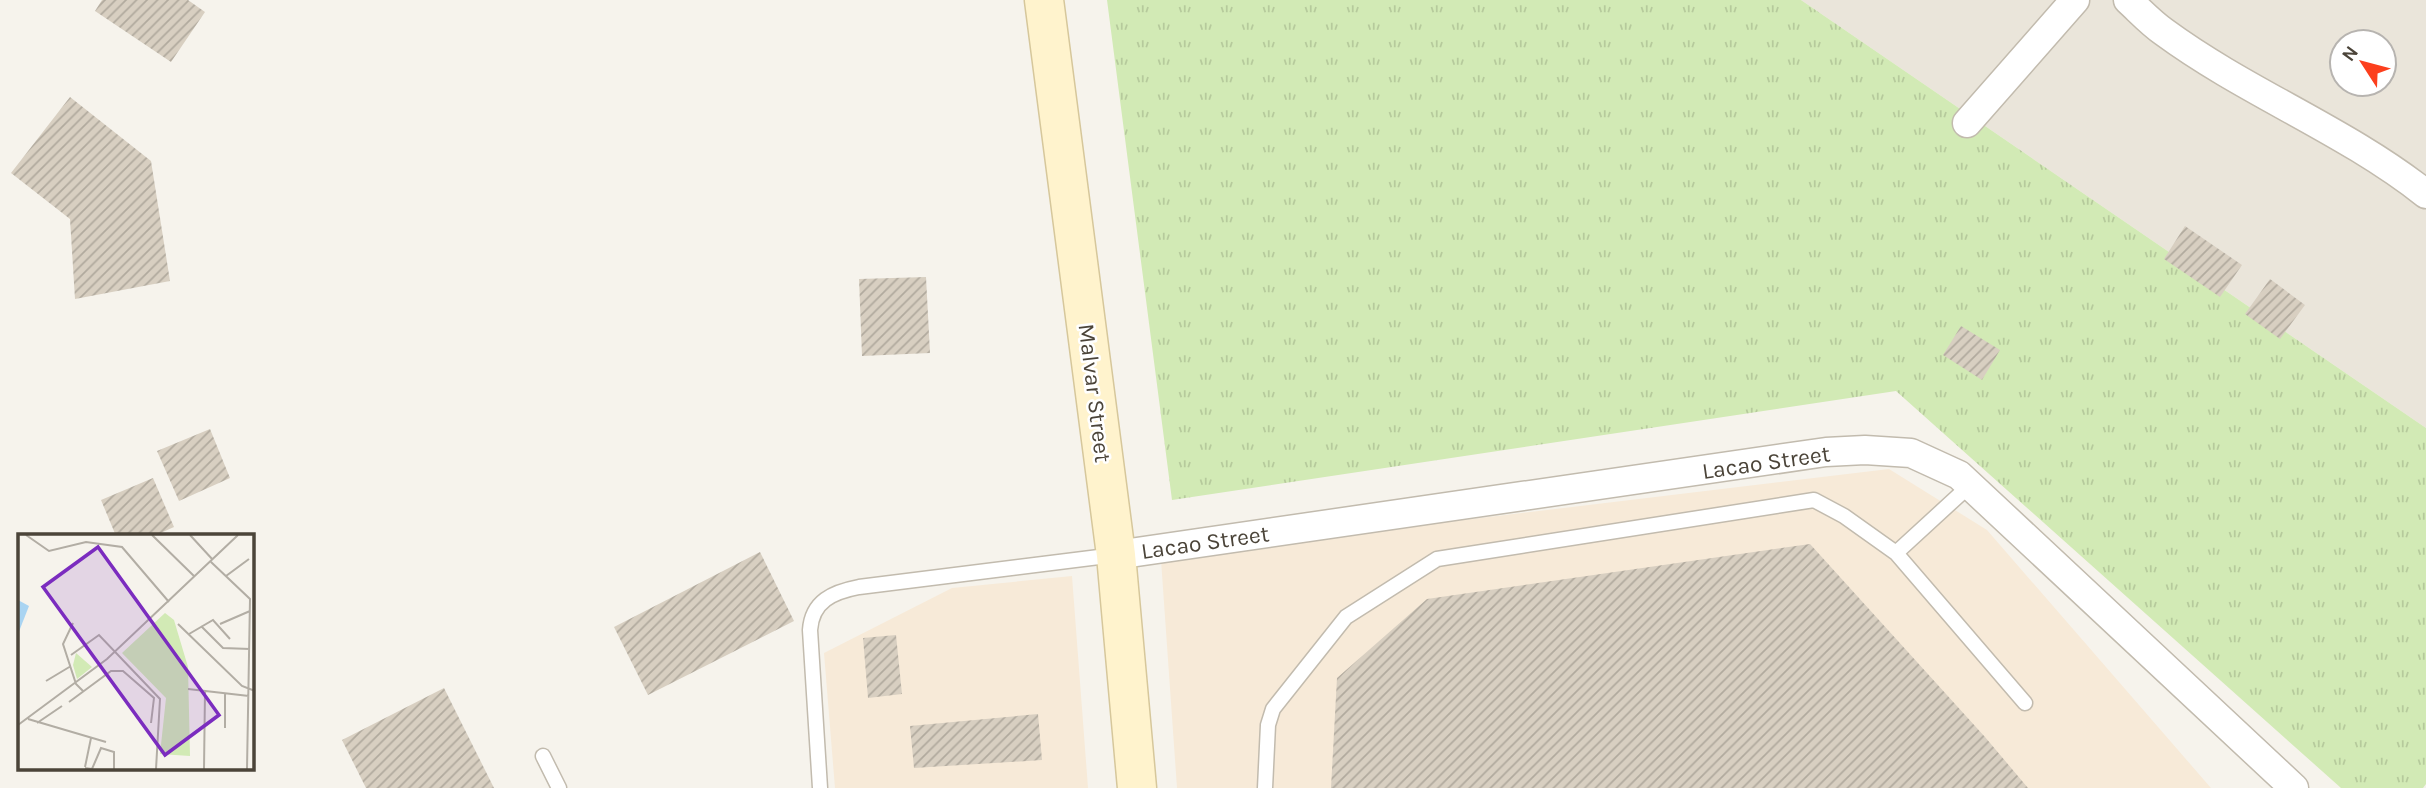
<svg xmlns="http://www.w3.org/2000/svg" width="2426" height="788" viewBox="0 0 2426 788" font-family="Karla,sans-serif">
  <style>
    .residential { fill: #eae5da; fill-rule: evenodd }
    .commercial { fill: #f7ead8 }
    .grass { fill: url(#grass-tufts) }
    .building { fill: url(#building-hatch) }
    .lines { fill: none; stroke-linecap: round; stroke-linejoin: round }
    .service-casing { stroke: #c2bbae; stroke-width: 17 }
    .minor-casing { stroke: #c2bbae; stroke-width: 31 }
    .secondary-casing { stroke: #d6c79b; stroke-width: 41 }
    .service { stroke: #fff; stroke-width: 14 }
    .minor { stroke: #fff; stroke-width: 28 }
    .secondary { stroke: #fff3cd; stroke-width: 38 }
    .labels { text-anchor: middle; stroke-width: 5; stroke-linejoin: round; paint-order: stroke }
    .street-label { font-size: 23px; fill: #4b4439; stroke: #fff }
    .inset-road { fill: none; stroke: #b2ada4; stroke-width: 2 }
    .view { fill: #7b2cbf; fill-opacity: 0.15; stroke: #7b2cbf; stroke-width: 3.5 }
    .inset-edge { fill: none; stroke: #4b4439; stroke-width: 3.5 }
  </style>
  <defs>
    <pattern id="grass-tufts" width="24" height="20" patternUnits="userSpaceOnUse" patternTransform="scale(1.75)"><rect width="24" height="20" fill="#d2eab5"/><path d="M3 7l-1-3M5 7V3M7 7l1-3M15 17l-1-3M17 17v-4M19 17l1-3" fill="none" stroke="#b6ca9c"/></pattern>
    <pattern id="building-hatch" width="6" height="6" patternUnits="userSpaceOnUse" patternTransform="scale(1.75)"><rect width="6" height="6" fill="#d8cfc1"/><path d="M-1 1l2-2M0 6l6-6M5 7l2-2" fill="none" stroke="#b1aa9e"/></pattern>
  </defs>
  <rect width="100%" height="100%" fill="#f6f3ec"/>
  <path class="residential" d="M1801,0h625v428zM2342,42h42v42h-42z"/>
  <path class="commercial" d="M1889,469l98,61 224,258h-1034l-16,-228 236,-32z
    M1072,576l16,212h-253l-11,-135 128,-65z"/>
  <path class="grass" d="M1107,0h694l625,428v356l-3,4h-82l-445,-397 -724,109z"/>
  <path class="building" d="M102,0h86l17,12 -34,50 -76,-51z
    M70,97l81,64 19,120 -95,18 -5,-80 -59,-46z
    M2185,226l57,39 -22,32 -56,-38z
    M926,277l4,76 -68,3 -3,-77z
    M2270,279l35,26 -25,34 -35,-25z
    M1961,326l39,24 -18,30 -39,-25z
    M210,429l20,49 -51,23 -22,-50z
    M153,478l21,49 -20,9h-38l-15,-36z
    M1810,544l175,193 43,51h-697l6,-110 90,-79z
    M760,552l34,69 -146,74 -34,-68z
    M896,635l6,59 -34,4 -5,-60z
    M444,688l50,100h-128l-24,-48z
    M1038,714l4,46 -128,8 -4,-42z"/>
  <g class="lines">
    <g class="service-casing">
      <path id="service" d="M1896,553l73,-67
        M543,756l16,32
        M820,788l-10,-158c2,-29 23,-38 49,-43l256,-32
        M1265,788l3,-63 5,-16 73,-92 91,-58 377,-59 30,16 52,37 129,150"/>
    </g>
    <g class="minor-casing">
      <path id="minor" d="M2128,0c12,11 23,23 36,32 83,61 181,98 262,162
        M1967,123l108,-123
        M1116,555l710,-103 39,-2 46,3 48,22 335,313"/>
    </g>
    <g class="secondary-casing">
      <path id="secondary" d="M1044,0l72,555 21,233"/>
    </g>
    <use href="#service" class="service"/>
    <use href="#minor" class="minor"/>
    <use href="#secondary" class="secondary"/>
  </g>
  <g class="labels">
    <g class="street-label">
      <text transform="translate(1095 393) rotate(83)" y="8">Malvar Street</text>
      <text transform="translate(1766 462) rotate(-8)" y="8">Lacao Street</text>
      <text transform="translate(1205 542) rotate(-8)" y="8">Lacao Street</text>
    </g>
  </g>
  <g transform="translate(18 534)">
    <rect width="236" height="236" fill="#f6f3ec"/>
    <path d="M147,79l9,7 14,47 2,89 -30,-2 6,-56 -44,-45zM58,119l16,14 -15,12 -4,-14z" fill="#d2eab5"/>
    <path d="M0,66l11,6 -11,28z" fill="#a9d4f2"/>
    <path class="inset-road" d="M8,1l23,16 37,-9 36,5 47,55M134,1l43,42M172,1l23,25M193,28l39,37 -3,170M208,42l23,-17M55,89l-10,21 13,40 7,7M160,90l64,62 13,5M202,90l30,-13M183,92l22,22 27,1M171,100l24,-14 17,19M53,121l28,-20 61,64 -4,70M28,147l25,-15M170,155l61,7M51,168l42,-31h12l31,27 -3,25M10,185l78,23M19,189l25,-17M0,191l89,-66 131,-124M207,194v-35M67,233l6,-29M67,234l7,1 9,-21 13,4v17M186,235l1,-78"/>
    <path class="view" d="M80,13l121,168 -54,40 -122,-168z"/>
    <rect width="236" height="236" class="inset-edge"/>
  </g>
  <g transform="translate(2363 63) rotate(306)"><circle r="33" fill="#ffffff" stroke="#b7b4b0" stroke-width="2"/>
  <path d="M0-5L12 26L0 18L-12 26Z" fill="#fc3f1d"/>
  <text y="-10" font-size="19" font-weight="bold" text-anchor="middle" fill="#4b4439">N</text>
  </g>
</svg>
